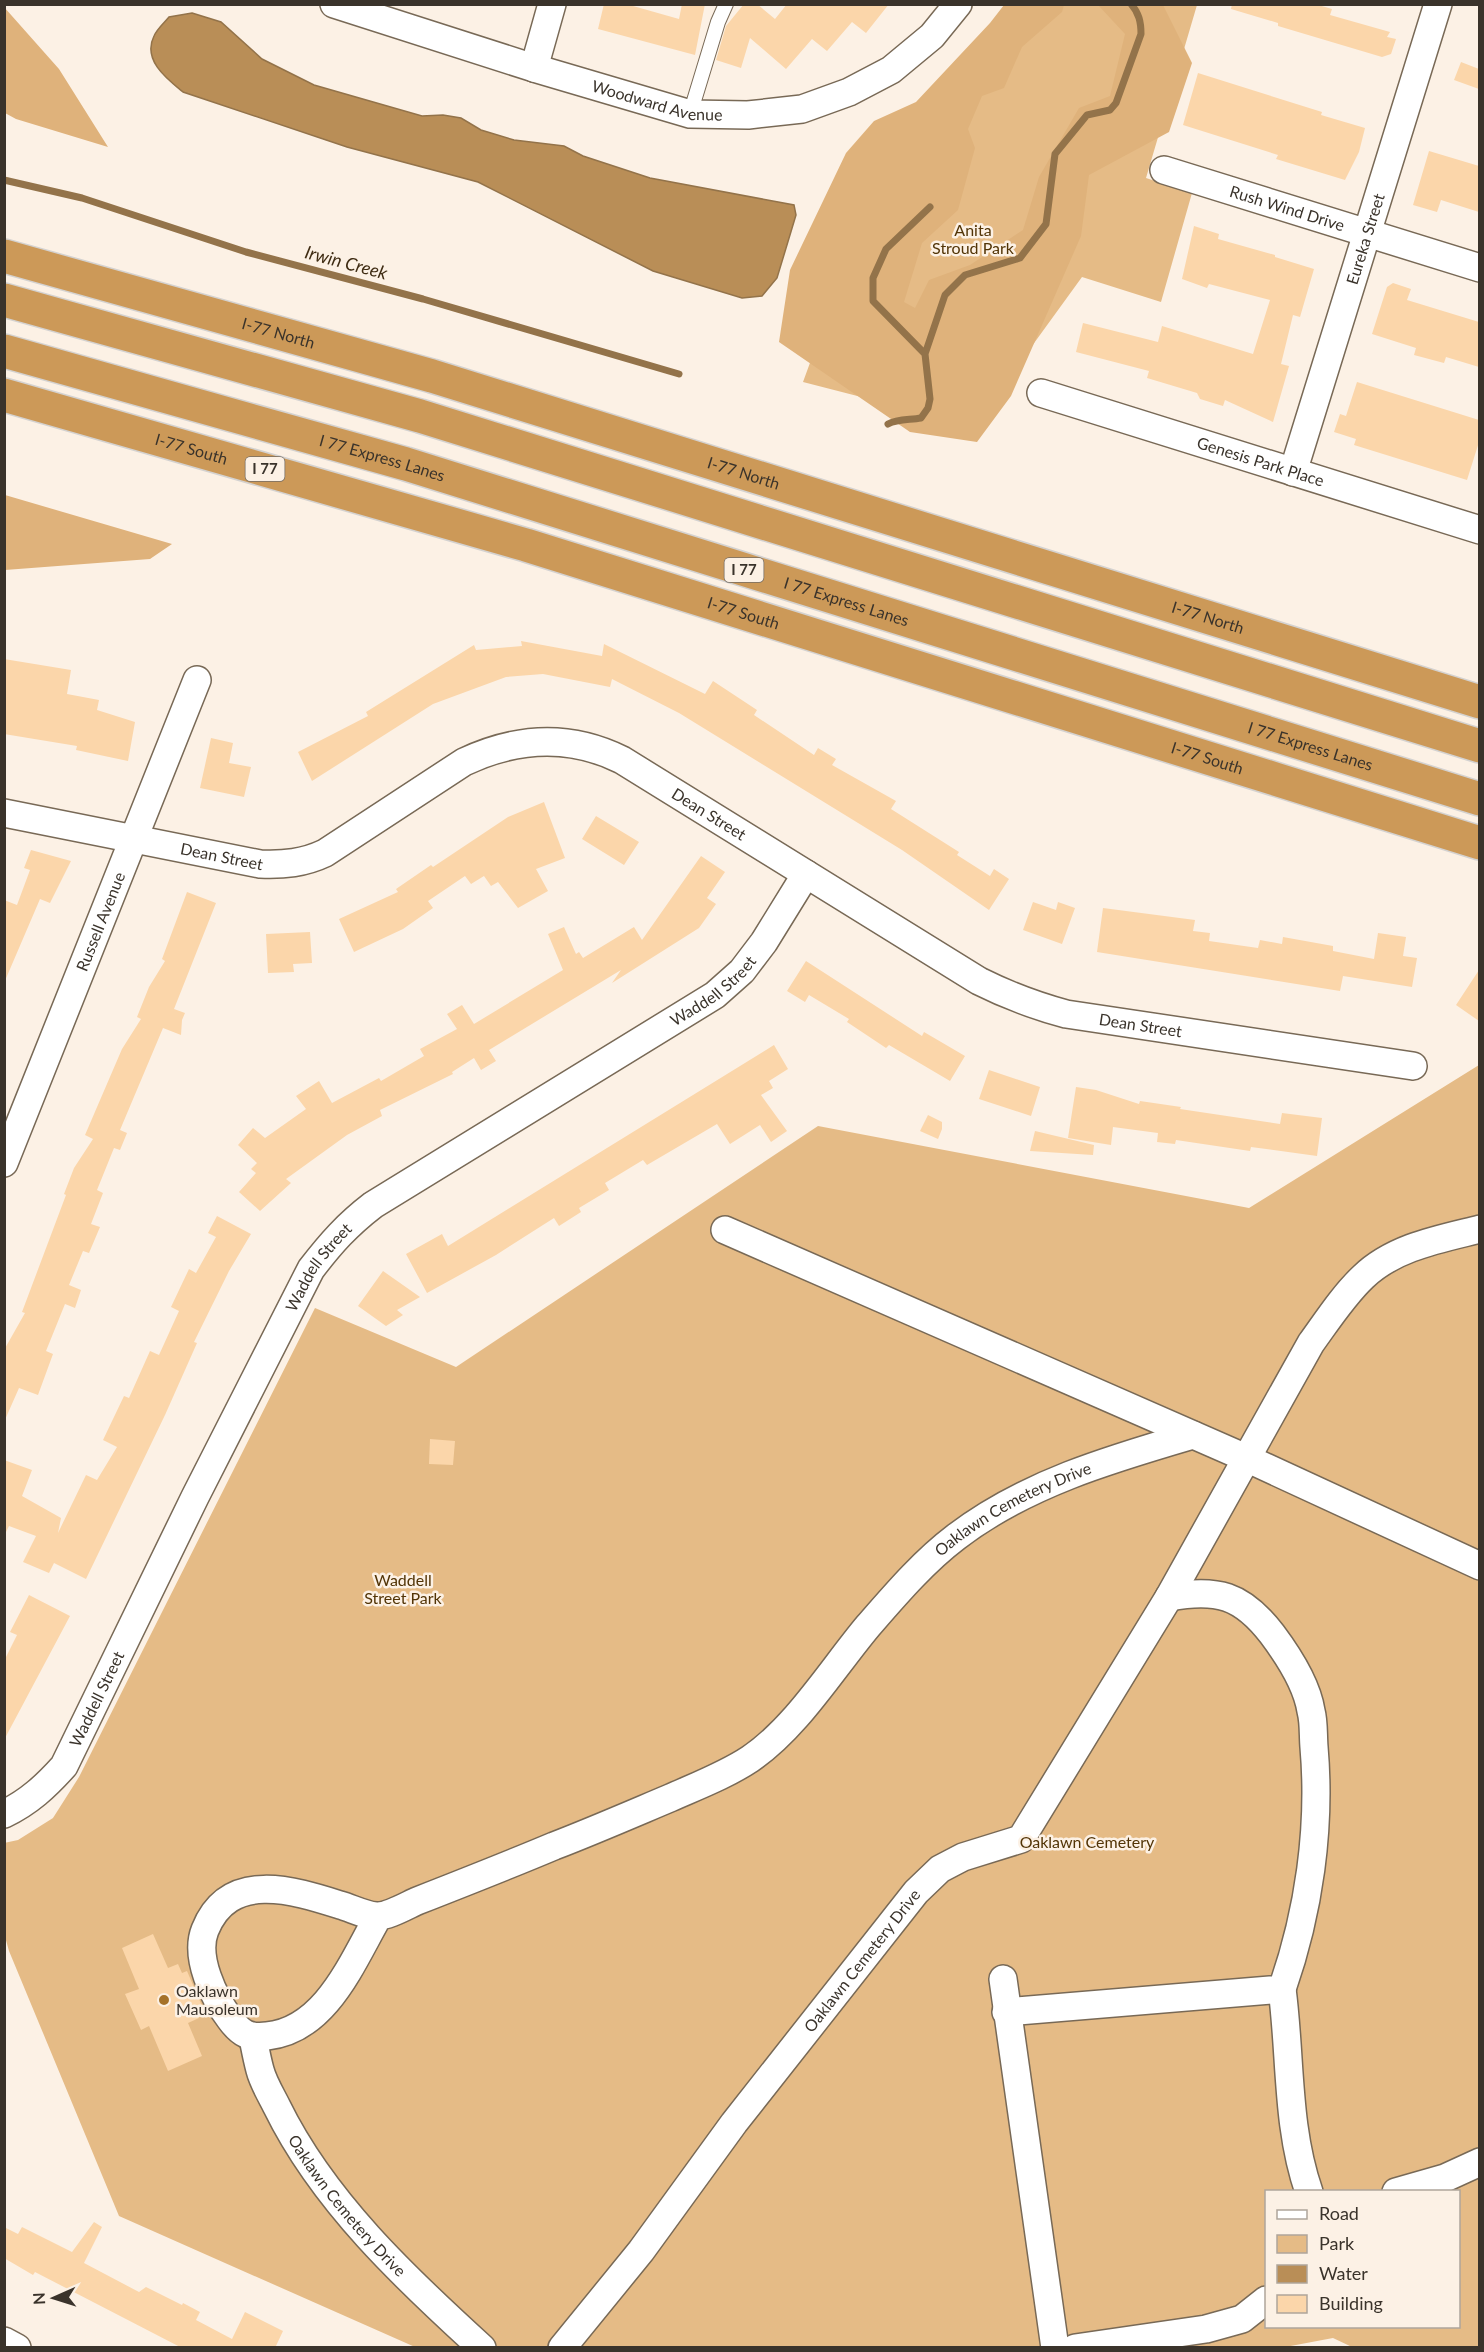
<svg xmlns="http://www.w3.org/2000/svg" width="1484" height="2352" viewBox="0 0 1484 2352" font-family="Lato,sans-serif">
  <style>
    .green { fill: #e5bb86; fill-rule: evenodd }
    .forest { fill: #dfb27b }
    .water { fill: #b98e57; stroke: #93734a; stroke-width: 1.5 }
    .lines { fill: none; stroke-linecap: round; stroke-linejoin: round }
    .stream { stroke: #93734a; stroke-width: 7 }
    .building { fill: #fbd6aa }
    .lane-casing { stroke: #786956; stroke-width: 16 }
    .street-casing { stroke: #786956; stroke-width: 30 }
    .highway-casing { stroke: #d4d2d0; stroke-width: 36 }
    .lane { stroke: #fff; stroke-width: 14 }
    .street { stroke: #fff; stroke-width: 27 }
    .highway { stroke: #cc9958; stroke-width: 33 }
    .poi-dot { fill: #a57229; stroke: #fcf1e5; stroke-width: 2 }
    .labels { text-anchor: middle; stroke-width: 5; stroke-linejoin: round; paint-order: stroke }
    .shield { fill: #fcf1e5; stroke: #746c63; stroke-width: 1.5 }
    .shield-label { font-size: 15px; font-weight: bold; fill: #3a332b }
    .street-label { font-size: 16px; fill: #3a332b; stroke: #fcf1e5 }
    .park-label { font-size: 16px; fill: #523406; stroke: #fcf1e5 }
    .poi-label { font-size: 16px; fill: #3a332b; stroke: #fcf1e5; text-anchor: start }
    .water-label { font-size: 18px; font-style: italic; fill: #3f2c13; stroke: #fcf1e5 }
  </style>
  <rect width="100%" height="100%" fill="#fcf1e5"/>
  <path class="green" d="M1027,5h170l-51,173 46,15 -31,109 -79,-25 -108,149 -171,-44 78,-214z
    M1479,1065v1282h-127l-19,-9 -53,10 -865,-1 -296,-131 -110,-265 -5,-18v-90l14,-3 35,-22 26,-41 236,-469 141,59 362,-241 431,82zM1266,2192h192v134h-192z"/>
  <path class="forest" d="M1004,5h60l-2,7 -40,35 -18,41 -22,8 -14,33 7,19 -17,62 -36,33 -18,59 11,6 14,-28 41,-15 53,-35 16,-53 40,-69 31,-12 15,-62 -27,-29h65l29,58 -23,69 -80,43 -8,61 -70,160 -34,46 -67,-10 -131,-90 11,-72 56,-117 28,-32 42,-19 74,-79z
    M4,7l55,62 49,78 -92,-28 -11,-6z
    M5,495l167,49 -22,15 -145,11z"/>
  <path class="water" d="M192,13l29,9 41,37 52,26 108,31 21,-1 18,3 20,12 33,10 50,6 19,10 67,22 144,27 2,10 -19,63 -15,18 -20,2 -89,-27 -175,-89 -131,-35 -164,-55c-16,-13 -41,-32 -29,-56 3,-7 10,-13 15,-19z"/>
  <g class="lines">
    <path class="stream" d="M4,180l78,18 164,54 177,47 256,75
      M925,354l-52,-53v-23l13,-29 44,-42
      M888,424c9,-5 22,-4 33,-6l7,-10 2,-9 -5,-45 20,-59 20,-20 55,-17 26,-34 9,-70 32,-39 23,-5 6,-7 25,-69c0,-12 -2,-21 -10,-30"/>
  </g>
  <path class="building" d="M604,4h22l53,15 3,-15h23l-10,51 -97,-26z
    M744,4h13l18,15 12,-15h102l-23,29 -14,-11 -25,29 -15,-12 -26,30 -36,-31 -9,30 -25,-8 10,-34z
    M1232,4h83l17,5 -2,6 60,17 -3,5 9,2 -5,15 -9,3 -104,-31v-3l-47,-14z
    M1461,62l18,7v20l-25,-9z
    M1198,73l124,39 -1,3 44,13 -6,24 -14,28 -69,-21 2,-4 -95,-30z
    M1429,151l50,15v46l-38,-12 -4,12 -24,-7z
    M1194,226l25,8 -1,5 57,16v2l39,12 -14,48 -7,-2 -12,49 8,2 -16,56 -48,-22 -2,6 -23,-7 -3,-6 -50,-15 2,-7 -73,-19 7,-29 75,19 4,-16 91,28 17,-54 -61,-16 -2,4 -25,-9z
    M1393,283l18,6 -4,11 72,22v45l-33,-10 -2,6 -30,-8 2,-7 -44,-14 15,-47z
    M1357,382l122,38v22l-12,38 -113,-35 2,-6 -22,-7 6,-18 6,2z
    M521,641l81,15 2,-12 101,50 8,-13 44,29 -3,5 60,40 4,-7 18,11 -4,6 64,36 -5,8 68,43 -2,3 33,21 4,-7 15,10 -20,31 -87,-60 -223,-137 -67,-34 -2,8 -67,-13 -37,3 -73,27 -121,77 -14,-29 70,-36 -2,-4 108,-67 2,5 46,-4z
    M4,659l67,11 -4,24 32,6 -2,10 38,12 -7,39 -52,-11 1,-4 -73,-12z
    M211,738l22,5 -4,20 22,4 -7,30 -44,-9z
    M544,802l21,56 -29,11 12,22 -30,17 -20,-26 -7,4 -7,-10 -13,8 -6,-8 -37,25 5,7 -30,21 -49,23 -15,-33 59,-27 -2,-3 35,-24 2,2 75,-50z
    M596,816l43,26 -15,23 -42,-26z
    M31,850l40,11 -21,42 -10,-4 -36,84v-83l13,5 13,-35 -6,-2z
    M701,856l24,16 -18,26 9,6 -17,24 -87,55 9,-13 -132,80 7,11 -15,9 -7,-12 -22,14 1,2 -73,36 2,6 -35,19 -61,44 5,4 -31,28 -21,-19 17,-19 -5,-4 6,-6 -19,-18 15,-17 12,10 41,-29 -10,-13 23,-15 13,22 47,-25 2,3 43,-25 -4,-7 37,-20 -10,-15 15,-9 12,19 89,-54 -15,-36 16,-7 12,27 3,-2 4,6 51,-31 8,13z
    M187,892l29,11 -42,106 11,4 -3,7 -1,15 -18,-7 -43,102 7,3 -7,17 -6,-2 -17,42 6,3 -12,31 9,3 -11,26 -6,-2 -14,34 12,5 -6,18 -10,-4 -19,47 7,3 -15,41 -19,-7 -15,34v-72l21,-37 -3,-1 44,-117 -2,-1 10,-26 19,-29 -8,-4 37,-86 19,-30 -4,-2 12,-30 16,-26 -3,-2z
    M1033,902l23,8 2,-8 17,6 -13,36 -39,-14z
    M1103,908l92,12 -2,11 17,2 -1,8 49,7 2,-8 22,4 1,-7 50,9v5l41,8 4,-26 28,4 -3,19 14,2 -5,29 -69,-11 -3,15 -243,-39z
    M310,932l2,31 -19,1 1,8 -26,1 -2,-39z
    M806,961l116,75 2,-4 41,24 -15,25 -61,-36 -3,3 -39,-26 2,-3 -40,-24 -4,7 -18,-11z
    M1479,970v51l-23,-16z
    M774,1045l14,24 -19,12 4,7 -12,7 26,36 -16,11 -11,-17 -30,19 -13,-20 -70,41 -4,-5 -38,23 4,7 -30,18 2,4 -22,14 -5,-8 -58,37 -69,38 -21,-39 36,-20 6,12z
    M989,1070l51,17 -9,29 -52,-17z
    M1076,1087l20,3 43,14 1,-3 41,6 -1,2 100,15 2,-11 40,5 -5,38 -66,-9 -1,4 -74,-11 -1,4 -18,-2 1,-9 -45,-6 -2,18 -43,-7z
    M928,1115l14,7v7l-4,10 -18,-8z
    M1035,1131l59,14 -1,10 -63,-4z
    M217,1216l34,18 -22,37 -35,71 3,1 -32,72 -79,164 -32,-16 -5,10 -26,-11 13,-26 -27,-10 -5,10v-76l28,10 -10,26 39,22 -3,15 28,-58 11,5 20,-33 -14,-7 21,-44 5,2 21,-47 9,4 20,-44 -8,-4 18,-38 7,4 20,-36 -8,-4z
    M383,1271l37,26 -23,13 6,5 -17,11 -28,-20z
    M430,1439l25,2 -2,24 -24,-1z
    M29,1595l41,21 -66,124v-79l13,-26 -7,-3z
    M153,1934l15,34 10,-4 4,9 5,-2 15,35 -7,3 4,9 -11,5 14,33 -34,15 -19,-45 -8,4 -16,-36 14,-5 -17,-41z
    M94,2222l8,5 -18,36 55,29 7,-5 36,18 1,-2 17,9 -4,8 36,19 13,-27 38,19 -8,17h-93l-147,-76 -2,3 -29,-17v-31l14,7 4,-7 50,25z"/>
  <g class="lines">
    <g class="lane-casing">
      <path id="lane" d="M690,114l28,-92 8,-18"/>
    </g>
    <g class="street-casing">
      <g id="street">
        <path id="s1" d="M334,4l200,64 156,46 58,1 54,-6 47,-17 42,-22 41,-34 26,-32"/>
        <path d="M534,68l18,-64"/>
        <path id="s2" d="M1164,170l316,98"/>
        <path id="s3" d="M1041,393l439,137"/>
        <path id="s4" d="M1293,472l145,-468"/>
        <path id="s5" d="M4,813l256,51c24,1 44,-1 65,-11l139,-91c53,-25 106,-28 158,-2l357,221c28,14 57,25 87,33l347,52"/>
        <path id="s6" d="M4,1163l193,-483"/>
        <path d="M725,1230l521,228 234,108"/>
        <path id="s7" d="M4,1814c25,-12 42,-28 60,-48l131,-269 116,-228c20,-26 36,-44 62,-64l342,-210 27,-24 22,-29 42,-68"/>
        <path id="s8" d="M378,1917c-26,45 -52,113 -111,119 -18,2 -26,-2 -37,-17 -16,-21 -36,-62 -25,-89 24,-60 88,-40 135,-25 11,3 24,10 36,11 11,1 30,-10 41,-15 46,-18 92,-36 137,-55 39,-15 78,-32 116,-48 27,-12 56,-23 80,-39 46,-31 82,-90 118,-133 27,-31 55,-64 88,-89 69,-53 155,-78 237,-102"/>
        <path d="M1003,1979l52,369"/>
        <path d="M1282,1989c9,67 4,137 27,203"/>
        <path d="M1006,2012l276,-23c27,-77 39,-161 32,-242 -1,-12 0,-25 -3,-36 -4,-26 -24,-57 -39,-77 -30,-39 -55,-46 -103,-37"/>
        <path id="s9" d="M253,2038c2,10 4,21 7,32 3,12 11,25 17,37 46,94 128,171 205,241"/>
        <path d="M1396,2192l49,-14 35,-16"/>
        <path d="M4,2341l13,7"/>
        <path id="s10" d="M562,2348l79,-97 93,-128 182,-231 24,-23 23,-12 58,-18 148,-242 142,-254c16,-22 32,-47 52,-66 31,-30 77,-38 117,-48"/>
        <path d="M1075,2348l131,-19 36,-10 24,-19"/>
      </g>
    </g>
    <g class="highway-casing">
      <g id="highway">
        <path id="s11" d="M4,256l428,120 1048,326"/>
        <path d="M4,300l416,116 1060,330"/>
        <path id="s12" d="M4,351l402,113 1074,335"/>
        <path id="s13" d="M4,395l522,150 954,298"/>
      </g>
    </g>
    <use href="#lane" class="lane"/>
    <use href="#street" class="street"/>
    <use href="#highway" class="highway"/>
  </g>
  <circle class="poi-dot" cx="164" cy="2000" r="6"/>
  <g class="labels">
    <g class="shield">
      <rect x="245.5" y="457" width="39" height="24" rx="4.5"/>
      <rect x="724.5" y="558" width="39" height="24" rx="4.5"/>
    </g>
    <g class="shield-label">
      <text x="265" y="474">I 77</text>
      <text x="744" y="575">I 77</text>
    </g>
    <g class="street-label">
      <text dy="6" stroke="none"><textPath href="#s1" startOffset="338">Woodward Avenue</textPath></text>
      <text dy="6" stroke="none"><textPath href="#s2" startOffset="129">Rush Wind Drive</textPath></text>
      <text dy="6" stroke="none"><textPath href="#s4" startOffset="244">Eureka Street</textPath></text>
      <text dy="6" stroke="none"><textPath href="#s11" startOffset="285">I-77 North</textPath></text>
      <text dy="6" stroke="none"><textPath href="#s13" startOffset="195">I-77 South</textPath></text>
      <text dy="6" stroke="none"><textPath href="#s12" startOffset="393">I 77 Express Lanes</textPath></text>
      <text dy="6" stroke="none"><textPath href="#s3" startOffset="230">Genesis Park Place</textPath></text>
      <text dy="6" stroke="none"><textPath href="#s11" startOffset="771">I-77 North</textPath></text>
      <text dy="6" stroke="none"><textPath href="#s12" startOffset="879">I 77 Express Lanes</textPath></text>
      <text dy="6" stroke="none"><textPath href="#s13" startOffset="771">I-77 South</textPath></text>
      <text dy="6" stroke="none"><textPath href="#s11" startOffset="1257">I-77 North</textPath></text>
      <text dy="6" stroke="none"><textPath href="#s12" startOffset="1365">I 77 Express Lanes</textPath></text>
      <text dy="6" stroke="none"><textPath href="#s13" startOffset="1257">I-77 South</textPath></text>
      <text dy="6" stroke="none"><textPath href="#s5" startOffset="760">Dean Street</textPath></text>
      <text dy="6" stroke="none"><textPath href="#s5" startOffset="222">Dean Street</textPath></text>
      <text dy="6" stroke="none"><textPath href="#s6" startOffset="260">Russell Avenue</textPath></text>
      <text dy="6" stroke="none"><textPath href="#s7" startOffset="1124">Waddell Street</textPath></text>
      <text dy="6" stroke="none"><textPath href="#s5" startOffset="1246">Dean Street</textPath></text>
      <text dy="6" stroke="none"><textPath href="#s7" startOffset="638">Waddell Street</textPath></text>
      <text dy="6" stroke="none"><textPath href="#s8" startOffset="1275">Oaklawn Cemetery Drive</textPath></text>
      <text dy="6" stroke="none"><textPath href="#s7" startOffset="152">Waddell Street</textPath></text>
      <text dy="6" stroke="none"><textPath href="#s10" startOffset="490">Oaklawn Cemetery Drive</textPath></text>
      <text dy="6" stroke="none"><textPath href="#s9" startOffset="195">Oaklawn Cemetery Drive</textPath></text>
    </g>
    <g class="park-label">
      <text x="973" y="236">Anita<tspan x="973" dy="18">Stroud Park</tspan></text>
      <text x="403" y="1586">Waddell<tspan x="403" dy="18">Street Park</tspan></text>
      <text x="1087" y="1848">Oaklawn Cemetery</text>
    </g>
    <g class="poi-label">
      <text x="176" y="1997">Oaklawn<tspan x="176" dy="18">Mausoleum</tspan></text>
    </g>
    <g class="water-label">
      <text transform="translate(346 263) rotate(15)" y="6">Irwin Creek</text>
    </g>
  </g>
  <rect width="1484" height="2352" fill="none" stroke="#3a332b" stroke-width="12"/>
  <rect x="1265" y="2190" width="195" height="138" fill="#fcf1e5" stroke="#aea59b" stroke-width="1.5"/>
  <rect x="1277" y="2210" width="30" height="9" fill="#ffffff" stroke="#aea59b" stroke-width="1.5"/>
  <text x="1319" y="2220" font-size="18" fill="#3a332b">Road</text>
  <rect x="1277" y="2235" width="30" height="18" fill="#e5bb86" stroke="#aea59b" stroke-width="1.5"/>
  <text x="1319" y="2250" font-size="18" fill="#3a332b">Park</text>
  <rect x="1277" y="2265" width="30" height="18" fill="#b98e57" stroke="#aea59b" stroke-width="1.5"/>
  <text x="1319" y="2280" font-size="18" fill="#3a332b">Water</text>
  <rect x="1277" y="2295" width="30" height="18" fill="#fbd6aa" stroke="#aea59b" stroke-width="1.5"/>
  <text x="1319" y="2310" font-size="18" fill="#3a332b">Building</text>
  <g transform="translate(54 2298) rotate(267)" stroke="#fcf1e5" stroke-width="4.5" paint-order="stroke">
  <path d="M0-4.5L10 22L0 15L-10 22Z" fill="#3a332b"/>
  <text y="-9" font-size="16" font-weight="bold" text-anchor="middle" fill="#3a332b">N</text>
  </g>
</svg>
